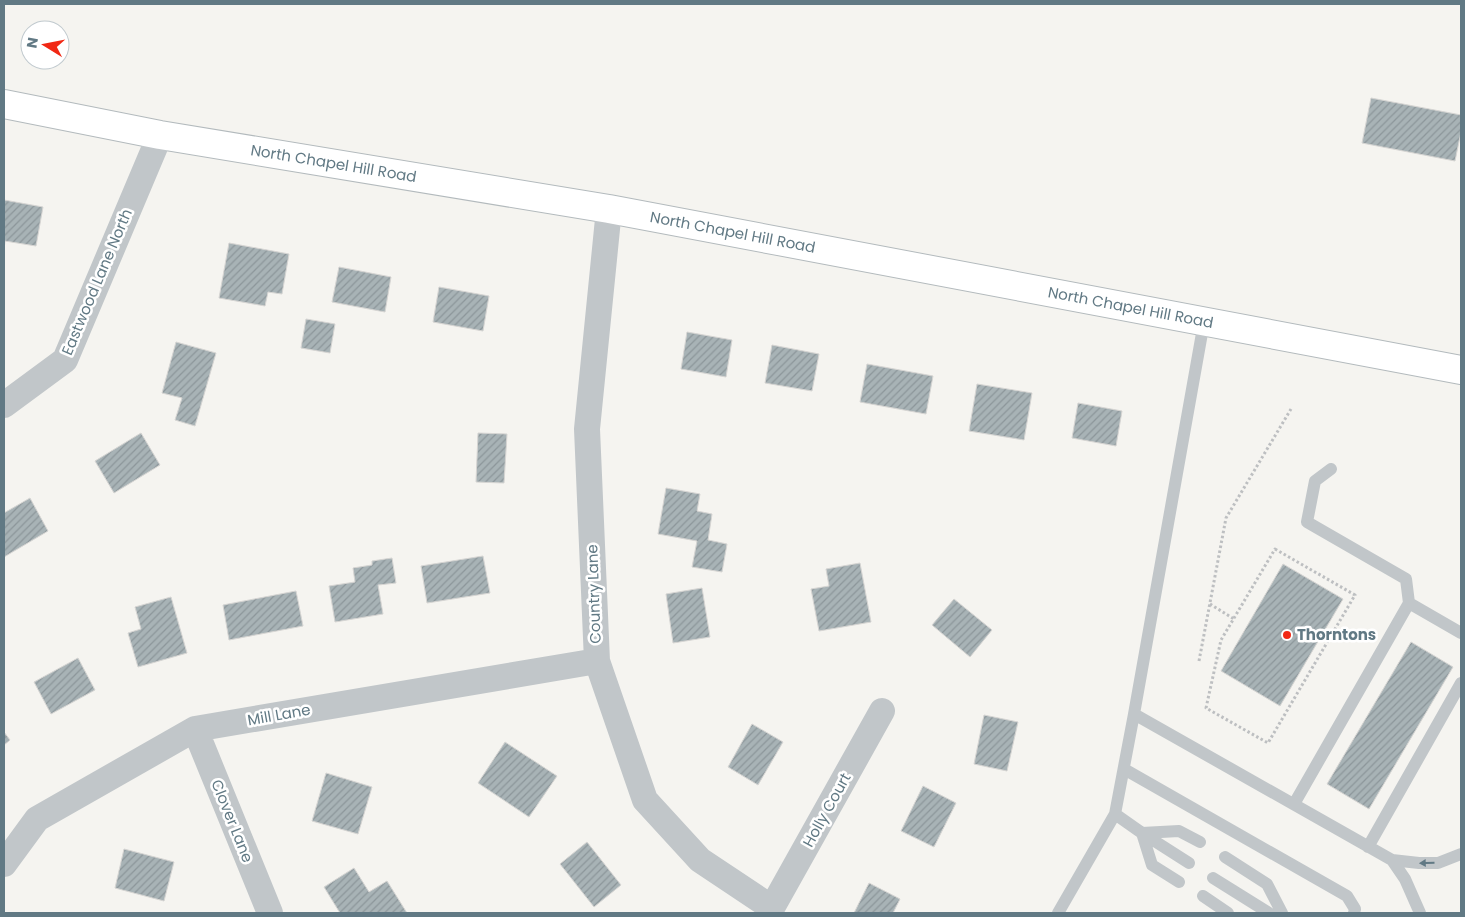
<svg xmlns="http://www.w3.org/2000/svg" width="1465" height="917" viewBox="0 0 1465 917" font-family="Poppins,sans-serif">
  <style>
    .building { fill: url(#building-hatch); stroke: #d6d5d3 }
    .lines { fill: none; stroke-linecap: round; stroke-linejoin: round }
    .secondary-casing { stroke: #b3babd; stroke-width: 30 }
    .path { stroke: #bdbfc1; stroke-width: 3; stroke-dasharray: 2.5 2.5; stroke-linecap: butt }
    .lane { stroke: #c1c6c9; stroke-width: 12 }
    .street { stroke: #c1c6c9; stroke-width: 26 }
    .secondary { stroke: #fff; stroke-width: 28 }
    .oneway { fill: #617984 }
    .poi-dot { fill: #f12814; stroke: #fff; stroke-width: 2 }
    .labels { text-anchor: middle; stroke-width: 5; stroke-linejoin: round; paint-order: stroke }
    .street-label { font-size: 15px; fill: #617984; stroke: #fff }
    .poi-label { font-size: 15px; font-weight: bold; fill: #617984; stroke: #fff; text-anchor: start }
  </style>
  <defs>
    <pattern id="building-hatch" width="6" height="6" patternUnits="userSpaceOnUse" patternTransform="scale(1.25)"><rect width="6" height="6" fill="#a8b3b6"/><path d="M-1 1l2-2M0 6l6-6M5 7l2-2" fill="none" stroke="#8c969a"/></pattern>
  </defs>
  <rect width="100%" height="100%" fill="#f5f4f0"/>
  <path class="building" d="M1371,98l90,17v17l-6,29 -93,-18z
    M4,200l39,7 -7,39 -31,-5 -1,9z
    M229,243l60,11 -7,40 -14,-2 -3,14 -46,-8z
    M339,267l52,10 -6,35 -53,-10z
    M439,287l50,9 -6,35 -50,-9z
    M306,319l29,5 -5,29 -29,-5z
    M687,332l45,8 -6,37 -45,-8z
    M176,342l40,11 -21,73 -20,-6 7,-22 -20,-5z
    M772,345l47,9 -7,37 -47,-8z
    M867,364l66,12 -7,38 -66,-12z
    M977,384l55,9 -8,47 -55,-9z
    M1078,403l44,8 -6,35 -44,-8z
    M141,433l19,32 -46,28 -19,-32z
    M478,433l29,1 -3,49 -28,-1z
    M666,488l34,6 -3,17 15,3 -4,26 19,4 -5,28 -30,-5 5,-26 -39,-7z
    M30,498l18,33 -44,26v-44z
    M483,556l7,37 -63,10 -6,-37z
    M392,558l4,25 -18,2 5,29 -48,8 -6,-36 26,-4 -2,-14 19,-3v-4z
    M860,563l11,59 -52,9 -8,-42 18,-3 -3,-17z
    M1283,564l60,35 -63,107 -59,-35z
    M702,588l8,49 -37,6 -7,-49z
    M296,591l7,35 -74,14 -6,-35z
    M171,597l16,56 -49,14 -10,-34 13,-4 -6,-22z
    M954,599l38,31 -22,27 -38,-32z
    M1411,642l42,25 -84,142 -42,-25z
    M78,658l17,32 -44,24 -17,-32z
    M984,715l34,7 -11,49 -33,-7z
    M752,724l31,18 -25,43 -30,-18z
    M4,732l6,8 -6,5z
    M505,742l52,34 -28,41 -51,-34z
    M326,773l46,14 -14,47 -46,-13z
    M923,786l33,17 -22,44 -33,-16z
    M587,842l34,43 -27,22 -34,-43z
    M124,849l50,13 -10,39 -49,-13z
    M354,868l15,24 18,-11 20,32h-67l-16,-26z
    M869,883l31,16 -7,14h-39z"/>
  <g class="lines">
    <g class="secondary-casing">
      <g id="secondary">
        <path id="s1" d="M4,104l156,31 449,74 852,161"/>
      </g>
    </g>
    <path class="path" d="M1275,549l80,46 -87,148 -62,-35 15,-68z
      M1210,604l24,15
      M1199,661l27,-143 65,-109"/>
    <path class="lane" d="M1331,469l-16,12 -8,41 99,57 3,24
      M1134,714l258,146 27,3h19l23,-9
      M1124,769l223,127 8,13 -1,4
      M1294,804l115,-201 52,30
      M1115,814l27,19 10,32 27,17
      M1142,833l37,-2 21,11
      M1142,833l47,30
      M1368,847l93,-164
      M1225,857l42,27 15,29
      M1392,860l13,19 15,34
      M1213,878l56,35
      M1203,896l25,17
      M1058,913l57,-99 19,-100 70,-392"/>
    <path class="street" d="M609,209l-22,220 10,232 48,139 55,60 72,48
      M4,405l61,-45 95,-225
      M195,729l75,184
      M4,864l33,-45 158,-90 402,-68
      M769,913l113,-202"/>
    <use href="#secondary" class="secondary"/>
  </g>
  <defs><path id="oneway-solid" d="M-6-.8H1V-3.2L6.5 0L1 3.2V.8H-6Z" transform="scale(1.25)"/></defs>
  <use class="oneway" href="#oneway-solid" transform="translate(1427 863) rotate(178)"/>
  <circle class="poi-dot" cx="1287" cy="635" r="5"/>
  <g class="labels">
    <g class="street-label">
      <text dy="5" stroke="none"><textPath href="#s1" startOffset="335">North Chapel Hill Road</textPath></text>
      <text dy="5" stroke="none"><textPath href="#s1" startOffset="740">North Chapel Hill Road</textPath></text>
      <text transform="translate(97 282) rotate(-67)" y="5">Eastwood Lane North</text>
      <text dy="5" stroke="none"><textPath href="#s1" startOffset="1145">North Chapel Hill Road</textPath></text>
      <text transform="translate(594 594) rotate(-92)" y="5">Country Lane</text>
      <text transform="translate(279 715) rotate(-10)" y="5">Mill Lane</text>
      <text transform="translate(827 810) rotate(-61)" y="5">Holly Court</text>
      <text transform="translate(232 821) rotate(68)" y="5">Clover Lane</text>
    </g>
    <g class="poi-label">
      <text x="1297" y="640">Thorntons</text>
    </g>
  </g>
  <rect width="1465" height="917" fill="none" stroke="#617984" stroke-width="10"/>
  <g transform="translate(45 45) rotate(280)"><circle r="24" fill="#ffffff" stroke="#c0c9ce"/>
  <path d="M0-4L9 19L0 12L-9 19Z" fill="#f12814"/>
  <text y="-8" font-size="14" font-weight="bold" text-anchor="middle" fill="#617984">N</text>
  </g>
</svg>
